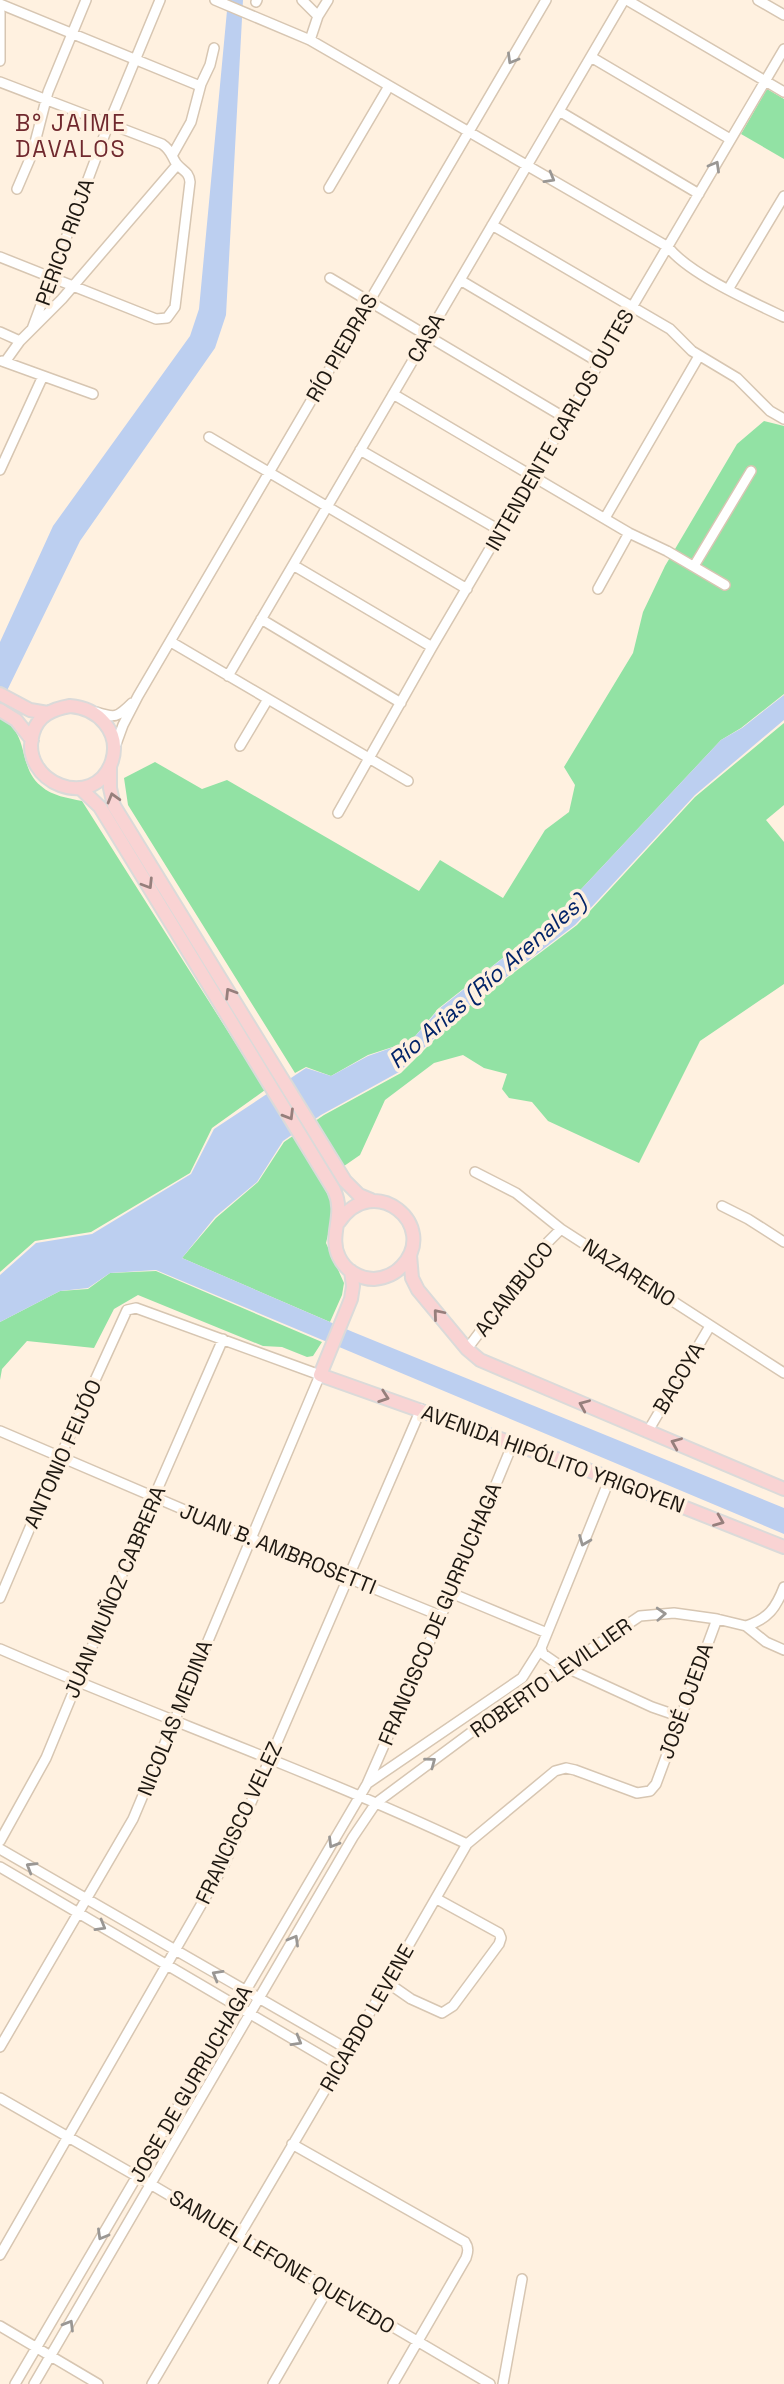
<svg xmlns="http://www.w3.org/2000/svg" width="784" height="2384" viewBox="0 0 784 2384" font-family="'Space Grotesk',sans-serif">
  <style>
    .green { fill: #92e2a4 }
    .water { fill: #bccff0 }
    .lines { fill: none; stroke-linecap: round; stroke-linejoin: round }
    .minor-casing { stroke: #d7c6b2; stroke-width: 12 }
    .major-casing { stroke: #dbdad9; stroke-width: 16 }
    .minor { stroke: #fff; stroke-width: 9 }
    .major { stroke: #f9d3d3; stroke-width: 12 }
    .oneway { stroke: #9a9794 }
    .oneway2 { stroke: #967f7c }
    .labels { text-anchor: middle; stroke-width: 7; stroke-linejoin: round; paint-order: stroke }
    .street-label { font-size: 21px; fill: #1e1811; stroke: #fff1e0 }
    .neighbourhood-label { font-size: 23px; letter-spacing: 2px; fill: #70292e; stroke: #fff1e0 }
    .water-label { font-size: 23px; font-style: italic; fill: #022368; stroke: #fff1e0 }
  </style>
  <rect width="100%" height="100%" fill="#fff1e0"/>
  <path class="green" d="M767,89l17,10v60l-43,-25z
    M764,421l20,5v268l-43,34 -20,12 -165,176 -117,92 -28,33 -43,14 -37,21 -25,-9 -11,6 -167,-268 -4,-27 31,-16 47,27 25,-9 192,111 21,-31 63,38 42,-68 24,-18 6,-27 -11,-18 69,-114 10,-41 22,-46 72,-122z
    M0,717c31,17 17,50 41,69 11,10 27,12 41,15l183,289 -53,38 -22,45 -99,59 -56,9 -35,31z
    M784,723v82l-18,15 18,22v142l-84,57 -61,122 -91,-42 -16,-19 -23,-4 -7,-9 5,-15 -23,-6 -21,-13 -29,8 -49,37 -25,55 -39,27 10,19 3,9 -8,33 18,40 -2,12 -12,27 -148,-64 34,-40 42,-36 26,-40 40,-27 77,-42 63,-63 113,-85 118,-128z
    M156,1271l166,71 -9,14 -6,1 -25,-10 -19,-1 -125,-51 -24,14 -20,39 -67,-7 -25,28 -2,11v-58l60,-31 28,-2 22,-16z"/>
  <path class="water" d="M228,0h15l-17,315 -11,33 -135,193 -80,164v-63l53,-116 137,-190 9,-27z
    M784,695v25l-89,75 -120,130 -112,85 -64,62 -78,43 -38,26 -26,41 -42,35 -33,41 171,74 431,176v26l-628,-264 -46,3 -22,15 -28,3 -60,31v-47l36,-32 56,-9 99,-60 23,-45 92,-61 25,8 37,-20 43,-15 28,-32 117,-93 165,-176 21,-12z"/>
  <g class="lines">
    <g class="minor-casing">
      <path id="minor" d="M215,0l95,40 358,207c21,27 84,55 116,70
        M302,0l16,16
        M627,0l157,92
        M758,0l26,15
        M256,2l1,-2
        M0,4l200,82
        M0,12v49
        M310,40l8,-24 10,-16
        M591,57l139,82
        M0,82l162,62c9,6 9,11 14,19 6,8 13,8 14,19l-15,125 -8,11 -11,1 -156,-62
        M559,111l140,83
        M173,154l18,-32 10,-38 9,-19 4,-17
        M329,188l60,-102
        M17,189l15,-35 16,-62 38,-92
        M492,225l178,104 22,22 45,27 33,33 14,8
        M330,278l237,141
        M460,280l140,83
        M729,288l55,-92
        M32,329l77,-206 51,-123
        M0,332l20,9
        M2,361l91,33
        M5,362l15,-21 42,-42 115,-134
        M393,394l236,139 38,18 58,34
        M209,437l258,152
        M360,450l141,81
        M0,470l43,-94
        M605,518l94,-162
        M293,565l139,82
        M694,566l57,-95
        M598,589l31,-56
        M261,619l140,84
        M171,642l237,139
        M228,676l396,-676
        M96,712c19,6 21,6 36,-9
        M240,746l28,-47
        M115,747l8,-22 15,-29 408,-696
        M338,813l94,-166 352,-598
        M475,1172l41,21 45,36 223,144
        M722,1206l26,13 36,23
        M467,1349l81,-107 13,-13
        M0,1431l250,107 191,78
        M648,1431l62,-105
        M451,1593l96,40
        M0,1598l60,-141 67,-147 9,-2 184,67 -187,444 -133,228
        M746,1626c22,-7 30,-18 38,-39
        M541,1648l2,6 13,9 96,44 29,10
        M0,1649c155,67 314,123 467,195
        M368,1783l154,-105 19,-30 69,-170
        M0,1841l46,-83 108,-261 69,-158
        M0,1849l349,201
        M0,1867l339,199
        M388,1983l23,16 31,14 11,-7 46,-62 2,-6 -2,-5 -62,-34
        M0,2098l152,87 338,199
        M292,2144l173,98c4,6 3,10 1,16l-73,126
        M0,2255l224,-390 197,-456
        M0,2326l98,58
        M15,2384l352,-600 84,-191 62,-150
        M34,2384l319,-547 23,-34 132,-98 132,-89 34,-3 43,6 29,7 20,16 18,8
        M152,2384l187,-318 128,-222 88,-73 11,-3 9,2 62,23 13,-2 6,-7 61,-165
        M273,2384l55,-95
        M503,2384l19,-105"/>
    </g>
    <g class="major-casing">
      <path id="major" d="M0,694l30,16 18,3
        M70,706c28,2 51,26 42,55 -17,52 -94,22 -79,-28 5,-18 20,-24 37,-27z
        M0,710l16,10 16,20
        M110,767v21l4,18 231,375 14,14 12,5
        M81,789l19,18 234,383c12,25 -6,45 5,67 6,13 20,22 35,22 11,-1 21,-5 28,-13 38,-40 -28,-96 -63,-44
        M410,1255l2,23 6,12 49,59 13,11 304,129
        M351,1271l2,15 -2,13 -31,76 290,103 174,69"/>
    </g>
    <use href="#minor" class="minor"/>
    <use href="#major" class="major"/>
  </g>
  <defs><path id="oneway-chevron" d="M-2-3.5L2.5 0L-2 3.5" fill="none" stroke-width="1.6" stroke-linecap="round" stroke-linejoin="round" transform="scale(1.75)"/></defs>
  <g class="oneway">
    <use href="#oneway-chevron" transform="translate(512 59) rotate(120)"/>
    <use href="#oneway-chevron" transform="translate(715 166) rotate(-60)"/>
    <use href="#oneway-chevron" transform="translate(550 178) rotate(30)"/>
    <use href="#oneway-chevron" transform="translate(584 1541) rotate(112)"/>
    <use href="#oneway-chevron" transform="translate(661 1614) rotate(-3)"/>
    <use href="#oneway-chevron" transform="translate(431 1762) rotate(-37)"/>
    <use href="#oneway-chevron" transform="translate(333 1843) rotate(121)"/>
    <use href="#oneway-chevron" transform="translate(31 1867) rotate(-149)"/>
    <use href="#oneway-chevron" transform="translate(101 1926) rotate(30)"/>
    <use href="#oneway-chevron" transform="translate(294 1940) rotate(-60)"/>
    <use href="#oneway-chevron" transform="translate(217 1975) rotate(-150)"/>
    <use href="#oneway-chevron" transform="translate(297 2041) rotate(30)"/>
    <use href="#oneway-chevron" transform="translate(102 2235) rotate(120)"/>
    <use href="#oneway-chevron" transform="translate(69 2325) rotate(-59)"/>
  </g>
  <g class="oneway2">
    <use href="#oneway-chevron" transform="translate(113 798) rotate(-106)"/>
    <use href="#oneway-chevron" transform="translate(148 884) rotate(58)"/>
    <use href="#oneway-chevron" transform="translate(230 993) rotate(-122)"/>
    <use href="#oneway-chevron" transform="translate(289 1115) rotate(59)"/>
    <use href="#oneway-chevron" transform="translate(438 1314) rotate(-130)"/>
    <use href="#oneway-chevron" transform="translate(384 1397) rotate(19)"/>
    <use href="#oneway-chevron" transform="translate(584 1405) rotate(-157)"/>
    <use href="#oneway-chevron" transform="translate(676 1443) rotate(-157)"/>
    <use href="#oneway-chevron" transform="translate(719 1521) rotate(22)"/>
  </g>
  <g class="labels">
    <g class="street-label">
      <text transform="translate(65 242) rotate(-70)" y="7">PERICO RIOJA</text>
      <text transform="translate(426 338) rotate(-60)" y="7">CASA</text>
      <text transform="translate(342 348) rotate(-60)" y="7">RÍO PIEDRAS</text>
      <text transform="translate(560 430) rotate(-60)" y="7">INTENDENTE CARLOS OUTES</text>
      <text transform="translate(629 1273) rotate(33)" y="7">NAZARENO</text>
      <text transform="translate(514 1289) rotate(-52)" y="7">ACAMBUCO</text>
      <text transform="translate(679 1378) rotate(-59)" y="7">BACOYA</text>
      <text transform="translate(63 1454) rotate(-66)" y="7">ANTONIO FEIJÓO</text>
      <text transform="translate(553 1459) rotate(20)" y="7">AVENIDA HIPÓLITO YRIGOYEN</text>
      <text transform="translate(278 1549) rotate(22)" y="7">JUAN B. AMBROSETTI</text>
      <text transform="translate(115 1592) rotate(-67)" y="7">JUAN MUÑOZ CABRERA</text>
      <text transform="translate(440 1614) rotate(-67)" y="7">FRANCISCO DE GURRUCHAGA</text>
      <text transform="translate(551 1678) rotate(-35)" y="7">ROBERTO LEVILLIER</text>
      <text transform="translate(686 1701) rotate(-70)" y="7">JOSÉ OJEDA</text>
      <text transform="translate(175 1718) rotate(-68)" y="7">NICOLAS MEDINA</text>
      <text transform="translate(239 1823) rotate(-65)" y="7">FRANCISCO VELEZ</text>
      <text transform="translate(367 2018) rotate(-60)" y="7">RICARDO LEVENE</text>
      <text transform="translate(191 2084) rotate(-60)" y="7">JOSE DE GURRUCHAGA</text>
      <text transform="translate(282 2262) rotate(31)" y="7">SAMUEL LEFONE QUEVEDO</text>
    </g>
    <g class="neighbourhood-label">
      <text x="71" y="131">B° JAIME<tspan x="71" dy="26">DAVALOS</tspan></text>
    </g>
    <g class="water-label">
      <text transform="translate(487 981) rotate(-41)" y="8">Río Arias (Río Arenales)</text>
    </g>
  </g>
</svg>
